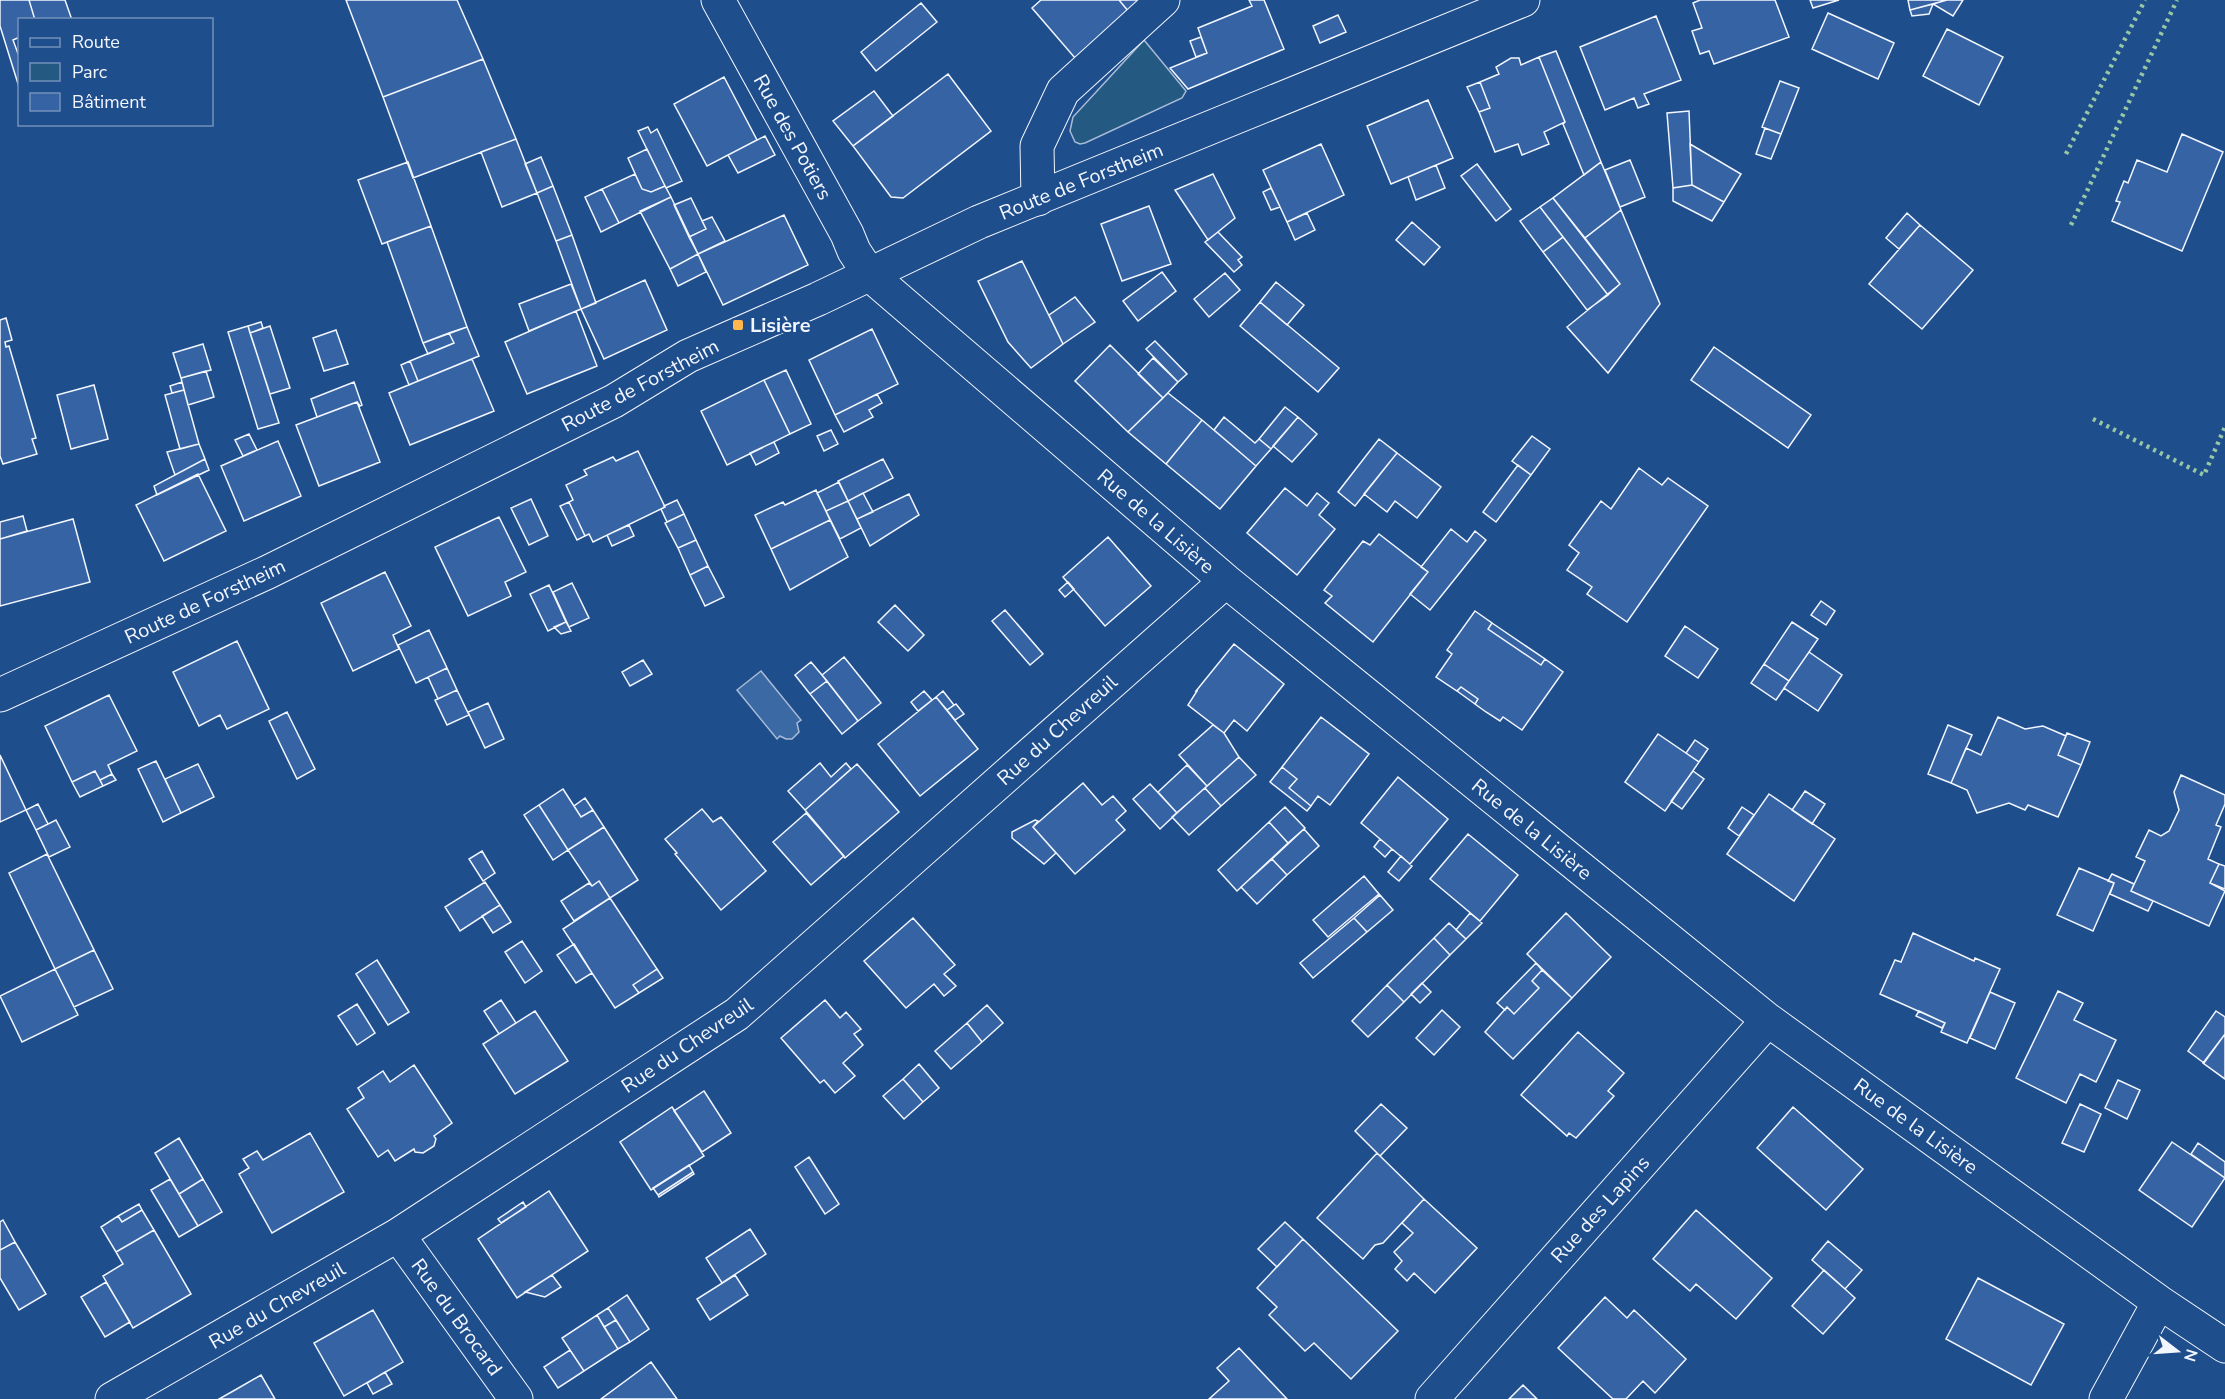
<svg xmlns="http://www.w3.org/2000/svg" width="2225" height="1399" viewBox="0 0 2225 1399" font-family="'Nunito Sans',sans-serif">
  <style>
    .green { fill: #245a82; stroke: #a8bbd7; stroke-width: 1.5 }
    .water { fill: #3b69a3; stroke: #a8bbd7; stroke-width: 1.5 }
    .building { fill: #3563a3; stroke: #f2f6ff; stroke-width: 1.5 }
    .lines { fill: none; stroke-linecap: round; stroke-linejoin: round }
    .street-casing { stroke: #f2f6ff; stroke-width: 35 }
    .secondary-casing { stroke: #f2f6ff; stroke-width: 35 }
    .street { stroke: #1f4e8c; stroke-width: 33 }
    .secondary { stroke: #1f4e8c; stroke-width: 33 }
    .hedge { stroke: #97c8a6; stroke-width: 4.5; stroke-dasharray: 3 4.5; stroke-linecap: butt }
    .poi-dot { fill: #ffb74d; stroke: #1f4e8c; stroke-width: 2 }
    .labels { text-anchor: middle; stroke-width: 4.5; stroke-linejoin: round; paint-order: stroke }
    .street-label { font-size: 20px; fill: #f2f6ff; stroke: #1f4e8c }
    .poi-label { font-size: 20px; font-weight: bold; fill: #f2f6ff; stroke: #1f4e8c; text-anchor: start }
  </style>
  <rect width="100%" height="100%" fill="#1f4e8c"/>
  <path class="green" d="M1144,40l42,51 -4,7 -97,45 -5,1 -5,-2 -5,-11 3,-14z"/>
  <path class="water" d="M761,671l40,49 -4,3 2,9 -7,7h-6l-6,-3 -3,3 -40,-49z"/>
  <path class="building" d="M0,0h29l6,20h-15v17l-7,3 7,19 -1,28 -19,-61z
    M29,0h36l7,20h-37z
    M346,0h111l26,59 -100,38z
    M1041,0h78l10,12 -54,46 -43,-50z
    M1119,0h25l-15,12z
    M1249,0h15l20,49 -96,40 -18,-21 37,-15 -9,-25 54,-22z
    M1700,0h75l14,37 -75,27 -5,-13 -9,3 -8,-23 10,-3 -9,-25z
    M1810,0h29l-26,8z
    M1908,0h39l-37,10z
    M1947,0h16l-10,16 -20,-12z
    M921,3l16,19 -61,49 -15,-19z
    M1933,4l-4,10 -17,2 -2,-6z
    M1828,13l66,30 -16,36 -66,-30z
    M1338,15l8,17 -26,11 -7,-17z
    M1656,16l25,64 -37,14 5,10 -11,4 -4,-10 -29,12 -25,-63z
    M1947,29l56,28 -24,48 -56,-29z
    M1201,37l6,16 -11,4 -6,-16z
    M1556,51l45,111 -17,13 -21,-51 2,-2 -26,-65z
    M1539,57l26,65 -21,10 5,12 -27,11 -4,-11 -23,8 -16,-40 11,-4 -10,-26 19,-8 -3,-7 15,-9h8l2,7z
    M483,59l33,80 -103,39 -30,-81z
    M948,74l43,57 -88,67 -12,-1 -38,-51z
    M724,77l33,63 -50,26 -33,-62z
    M1780,81l19,7 -18,46 -19,-7z
    M1480,82l10,26 -11,4 -12,-25z
    M874,91l19,25 -40,30 -20,-25z
    M1428,100l25,58 -62,26 -24,-58z
    M1689,111l3,74 -19,3 -6,-75z
    M648,127l3,6 6,-4 25,52 -16,7 -28,-57z
    M1765,128l16,6 -10,25 -15,-5z
    M2182,134l41,18 -41,99 -70,-30 8,-19 -4,-1 8,-20 4,2 9,-23 30,12z
    M765,136l10,19 -37,18 -10,-18z
    M516,139l21,54 -35,14 -21,-55z
    M1321,144l23,51 -57,27 -24,-52z
    M1690,144l51,30 -17,28 -32,-17z
    M647,149l18,37 -14,6 -9,-3 -14,-31z
    M541,157l12,29 -16,7 -12,-29z
    M1630,160l15,37 -25,10 -15,-37z
    M408,162l23,64 -49,18 -24,-64z
    M1601,162l20,48 -36,28 -32,-40z
    M1477,164l34,45 -15,12 -35,-45z
    M1436,165l9,23 -29,12 -8,-23z
    M635,174l7,15 9,3 14,-6 6,11 -52,26 -17,-34z
    M1213,174l22,44 -27,22 -33,-50z
    M1692,185l32,17 -12,19 -39,-20v-13z
    M553,186l19,49 -16,6 -19,-48z
    M1271,188l9,19 -9,3 -8,-18z
    M602,189l17,34 -18,9 -16,-35z
    M671,197l27,57 -28,15 -30,-58z
    M691,198l15,31 -17,8 -15,-32z
    M1553,198l67,86 -12,11 -68,-88z
    M1149,206l22,58 -49,17 -21,-57z
    M1540,207l23,30 -20,15 -23,-31z
    M1621,210l39,94 -52,69 -41,-46 53,-43 -35,-46z
    M1307,213l8,17 -20,10 -8,-18z
    M1907,213l13,12 -21,24 -13,-11z
    M784,215l24,50 -85,40 -25,-51z
    M712,217l13,24 -27,13 -9,-17 17,-8 -4,-8z
    M1412,222l28,25 -16,18 -28,-25z
    M1920,225l53,45 -51,59 -53,-45z
    M431,226l36,101 -44,16 -36,-101z
    M1218,232l24,25 -4,3 4,5 -8,7 -29,-30z
    M572,235l24,68 -15,6 -25,-68z
    M1563,237l45,58 -21,15 -44,-58z
    M698,254l8,18 -28,14 -8,-17z
    M1022,261l41,83 -32,24 -23,-26 -30,-61z
    M1162,272l14,19 -38,30 -15,-20z
    M1225,273l15,17 -31,27 -15,-18z
    M645,280l22,50 -63,29 -23,-50z
    M1276,282l28,23 -17,20 -27,-23z
    M571,284l10,25 -52,22 -10,-27z
    M1075,297l20,25 -32,22 -14,-29z
    M1260,302l79,66 -21,24 -78,-66z
    M576,311l21,55 -70,28 -22,-52z
    M6,318l6,22 -7,2 1,5 3,-1 27,92 -4,1 5,15 -34,10 -3,-8v-136z
    M261,322l2,6 -13,5 -2,-7z
    M248,326l31,97 -21,6 -30,-97z
    M270,326l20,62 -20,6 -20,-61z
    M467,327l12,29 -61,25 -8,-20 44,-18 -5,-10z
    M872,329l26,55 -63,31 -26,-55z
    M336,330l12,34 -24,7 -11,-33z
    M449,333l5,10 -26,11 -5,-11z
    M1155,341l32,33 -9,8 -32,-33z
    M203,344l8,26 -30,8 -8,-25z
    M1110,345l53,53 -35,34 -53,-51z
    M1714,347l97,68 -23,33 -97,-68z
    M1153,358l25,24 -15,16 -25,-24z
    M472,359l22,52 -84,34 -21,-52z
    M410,361l8,20 -9,4 -8,-20z
    M786,370l25,54 -21,10 -26,-54z
    M206,371l8,26 -26,8 -7,-27z
    M764,380l26,54 -63,31 -26,-54z
    M182,382l2,8 -12,3 -2,-7z
    M354,382l8,23 -2,1 -3,-4 -40,15 -6,-18z
    M94,385l14,54 -37,10 -14,-54z
    M184,390l15,54 -19,5 -15,-54z
    M1168,393l34,27 -36,44 -38,-32z
    M877,394l5,9 -13,7 4,7 -29,15 -9,-17z
    M357,402l23,60 -61,24 -23,-61z
    M1285,407l13,10 -27,32 -12,-10z
    M1224,417l31,26 4,-4 12,10 -15,17 -42,-36z
    M1298,417l19,17 -25,28 -19,-16z
    M1202,420l54,46 -36,43 -54,-45z
    M831,430l7,14 -14,7 -7,-15z
    M249,434l8,16 -14,6 -8,-16z
    M1532,436l18,13 -19,26 -19,-14z
    M1379,439l18,14 -42,53 -17,-14z
    M278,441l23,55 -57,25 -23,-55z
    M774,442l5,11 -23,12 -6,-12z
    M199,444l6,15 -30,16 -8,-23z
    M638,451l27,56 -72,35 -4,-8 -4,2 -16,-34 4,-2 -7,-15 21,-10 -3,-5 18,-8 11,-5 3,4z
    M1397,453l44,34 -24,31 -22,-17 -8,11 -23,-18z
    M205,459l4,11 -52,25 -3,-9z
    M883,459l10,19 -45,23 -10,-20z
    M1518,465l13,10 -35,47 -13,-10z
    M1639,468l23,17 6,-7 40,28 -81,116 -40,-28 5,-7 -25,-17 12,-17 -10,-8 32,-44 10,8z
    M198,474l28,57 -62,30 -28,-56z
    M839,482l9,19 -22,10 -9,-18z
    M1285,488l22,18 10,-13 12,10 -10,12 16,14 -38,46 -50,-42z
    M816,490l14,30 -59,29 -16,-34 28,-13 2,3z
    M863,493l10,19 -16,7 -9,-18z
    M909,494l10,21 -49,31 -13,-27z
    M531,499l17,37 -19,9 -18,-37z
    M677,500l7,14 -17,8 -6,-13 4,-2 -1,-1z
    M848,501l13,27 -21,11 -14,-28z
    M569,502l16,34 -8,4 -17,-34z
    M684,514l12,26 -18,8 -13,-25z
    M23,516l4,15 -27,8v-17z
    M499,517l27,55 -21,10 6,14 -43,20 -33,-69z
    M73,519l17,63 -90,24v-67z
    M830,520l18,37 -58,33 -19,-41z
    M629,525l5,11 -22,10 -5,-11z
    M1451,529l16,13 8,-11 11,9 -56,70 -20,-16 18,-22 -7,-5z
    M1379,534l49,38 -55,70 -48,-39 7,-7 -8,-6 39,-49 7,4z
    M1108,537l43,49 -46,40 -42,-49z
    M696,540l12,26 -18,9 -12,-27z
    M708,566l16,31 -19,9 -15,-31z
    M385,572l26,54 -18,9 6,14 -46,22 -32,-68z
    M1068,582l6,7 -9,8 -6,-7z
    M572,583l17,35 -20,9 -16,-35z
    M549,585l17,37 -18,9 -18,-37z
    M1821,601l14,10 -9,14 -15,-10z
    M895,605l29,30 -16,16 -30,-29z
    M1005,610l38,44 -13,11 -38,-44z
    M1475,611l17,12 -4,6 53,36 4,-6 18,13 -41,58 -19,-13 -3,4 -14,-9 -11,-8 3,-5 -17,-12 -4,4 -21,-14 16,-23 -5,-4z
    M566,622l5,9 -10,3 -7,-7z
    M1792,622l26,17 -29,42 -25,-17z
    M1492,623l53,36 -4,6 -53,-36z
    M1685,626l33,23 -20,29 -33,-22z
    M429,630l18,38 -31,15 -18,-38z
    M237,641l32,68 -42,20 -7,-14 -21,11 -26,-54z
    M1234,644l50,40 -37,47 -13,-11 -10,13 -36,-28 9,-14h-1z
    M1809,652l33,23 -24,36 -34,-23z
    M844,657l37,46 -23,18 -36,-46z
    M643,660l9,14 -22,12 -8,-14z
    M811,662l16,19 -17,13 -15,-19z
    M1764,664l25,17 -13,19 -25,-17z
    M447,668l10,22 -19,9 -10,-22z
    M827,681l31,40 -16,13 -32,-40z
    M1461,687l17,12 -3,5 -18,-13z
    M457,690l12,25 -22,10 -12,-25z
    M924,691l8,9 -14,11 -7,-9z
    M943,691l11,14 -7,5 -11,-13z
    M109,695l28,56 -29,14 4,9 -12,6 -5,-9 -23,11 -27,-56z
    M936,697l42,52 -58,47 -42,-52z
    M488,703l16,36 -19,9 -17,-36z
    M956,704l8,10 -9,6 -8,-10z
    M287,712l28,57 -18,10 -28,-58z
    M1321,717l48,37 -39,51 -12,-9 -7,10 -22,-18 8,-9 -15,-12z
    M1998,717l27,12 18,-3 23,10 -8,19 23,10 -23,52 -30,-12 -3,5 -16,-7 -32,10 -10,-23 -16,-7 15,-35 15,7z
    M1213,725l11,8 15,24 -32,29 -28,-31z
    M1948,725l24,10 -21,48 -23,-9z
    M2067,733l23,9 -9,23 -23,-10z
    M1658,734l41,28 -34,49 -40,-29z
    M1695,740l13,9 -9,13 -13,-9z
    M0,755l26,55 -26,12z
    M1239,757l17,18 -35,31 -16,-18z
    M156,761l25,52 -18,9 -25,-53z
    M820,763l11,14 15,-14 5,6 -46,41 -17,-19z
    M198,764l16,33 -33,16 -16,-34z
    M857,764l42,48 -54,46 -40,-48z
    M1187,765l20,21 -30,27 -19,-21z
    M1282,767l15,12 -8,9 22,18 -4,5 -37,-29z
    M95,771l8,15 -23,11 -8,-15z
    M1693,771l11,8 -22,30 -11,-8z
    M112,774l4,6 -13,6 -3,-6z
    M2181,775l44,20v9l-9,21 5,2 -13,32 11,5 -9,19 15,8 -16,35 -78,-35 14,-30 -9,-4 13,-27 12,6 8,-5 10,-21 -5,-18z
    M1398,777l50,42 -38,45 -49,-41z
    M1083,783l19,22 11,-9 13,15 -10,9 9,10 -50,44 -42,-47z
    M1150,784l27,29 -17,16 -27,-30z
    M1205,788l16,18 -32,29 -17,-18z
    M563,789l18,28 12,-7 11,17 -36,23 -29,-45z
    M1805,791l20,13 -13,20 -20,-14z
    M1769,794l66,45 -41,62 -67,-47z
    M585,798l8,12 -12,7 -7,-11z
    M38,804l10,20 -12,6 -10,-20z
    M539,805l29,45 -15,10 -29,-45z
    M1285,807l20,21 -17,15 -19,-21z
    M1742,807l12,8 -15,21 -11,-8z
    M702,809l11,13 8,-5 45,54 -45,39 -46,-56 2,-1 -12,-14z
    M806,813l38,43 -33,29 -38,-43z
    M56,820l14,27 -21,10 -13,-27z
    M1035,820l3,1 -5,6 23,26 -12,11 -32,-26v-6z
    M1269,822l19,21 -51,48 -19,-21z
    M604,827l34,53 -28,18 -11,-17 -7,5 -24,-36z
    M1304,829l15,17 -32,29 -15,-16z
    M1468,834l50,41 -38,46 -50,-42z
    M1380,839l12,10 -7,8 -11,-10z
    M482,851l13,22 -12,8 -14,-22z
    M47,854l47,96 -39,19 -46,-96z
    M1401,856l11,10 -13,15 -11,-9z
    M1272,859l15,16 -30,29 -16,-17z
    M2219,864l6,2v23l-15,-6z
    M2079,868l35,15 -21,48 -36,-16z
    M2112,874l22,10 -3,7 22,10 -5,10 -38,-17 4,-11 -6,-2z
    M1364,876l15,18 -51,43 -15,-17z
    M599,881l11,17 -36,23 -13,-20 28,-18 3,3z
    M485,882l15,23 -40,26 -15,-24z
    M1380,895l13,15 -26,22 -13,-14z
    M610,898l47,71 -24,16 6,8 -24,15 -52,-79z
    M500,905l11,17 -18,11 -11,-17z
    M1470,913l12,10 -16,16 -10,-9z
    M1566,913l45,44 -39,41 -45,-44z
    M913,918l42,47 -11,9 12,12 -12,10 -10,-12 -28,24 -42,-47z
    M1354,918l13,14 -54,46 -13,-15z
    M1449,923l17,16 -16,16 -16,-17z
    M1913,933l61,28 1,-3 25,11 -33,74 -26,-11 4,-9 -65,-29 15,-34 6,2z
    M1434,938l16,17 -46,47 -17,-17z
    M522,941l20,30 -17,12 -20,-31z
    M574,944l18,29 -16,10 -19,-28z
    M94,950l19,39 -39,18 -19,-38z
    M377,960l32,52 -21,13 -32,-51z
    M1536,963l6,7 -10,11 7,7 -25,26 -7,-7 -2,3 -8,-7z
    M55,969l23,46 -56,27 -22,-46z
    M657,969l6,9 -24,15 -6,-8z
    M1542,970l30,28 -59,61 -28,-27 22,-25 7,7 25,-26 -7,-7z
    M1422,983l9,9 -11,11 -9,-9z
    M1387,985l17,17 -36,35 -16,-16z
    M2058,991l25,12 -9,17 42,20 -20,42 -16,-8 -14,29 -50,-25z
    M1990,992l25,11 -20,46 -25,-11z
    M501,1000l15,23 -17,11 -15,-23z
    M825,1000l15,18 6,-6 15,17 -7,5 9,11 -20,18 12,13 -20,17 -11,-13 -4,3 -39,-45z
    M357,1004l18,29 -18,12 -19,-29z
    M987,1005l16,18 -21,19 -15,-19z
    M1442,1010l18,17 -26,28 -18,-17z
    M535,1011l33,50 -53,33 -32,-50z
    M1919,1011l26,12 -3,5 -26,-12z
    M2216,1011l9,6v17l-21,29 -16,-12z
    M967,1023l15,19 -31,27 -16,-18z
    M1578,1032l46,41 -16,18 6,5 -38,42 -7,-5 -2,3 -46,-41z
    M2225,1034v45l-22,-16z
    M919,1064l20,24 -16,14 -20,-23z
    M414,1065l38,58 -18,13 2,3 -2,7 -11,7 -8,-1 -1,-3 -19,12 -7,-11 -10,7 -31,-48 17,-11 -6,-10 25,-17 7,11z
    M903,1079l20,23 -19,17 -21,-23z
    M2118,1080l22,10 -13,29 -22,-11z
    M704,1091l27,42 -29,19 -28,-41z
    M1381,1104l26,24 -27,28 -25,-25z
    M2080,1104l21,10 -17,38 -22,-9z
    M672,1107l32,49 -53,34 -31,-48z
    M1793,1107l70,62 -37,41 -69,-62z
    M310,1133l34,59 -72,41 -33,-59 10,-6 -6,-9 14,-8 6,9z
    M179,1138l24,41 -24,15 -24,-41z
    M2172,1142l53,36 -33,49 -53,-37z
    M2198,1143l27,19v16l-34,-24z
    M1377,1153l47,46 -41,44 -8,2 -12,14 -46,-41z
    M809,1157l30,47 -14,10 -30,-47z
    M689,1165l4,7 -35,23 -5,-7z
    M693,1172l1,2 -35,23 -1,-2z
    M170,1179l28,47 -19,11 -28,-47z
    M203,1179l19,33 -24,14 -19,-32z
    M549,1191l39,60 -71,47 -39,-59z
    M1424,1199l53,49 -42,45 -21,-20 -7,8 -12,-12 7,-8 -8,-9 19,-19 -11,-10z
    M523,1202l3,5 -25,16 -3,-4z
    M139,1204l3,6 -20,12 -4,-6z
    M142,1210l12,20 -38,22 -15,-25 17,-11 4,6z
    M1696,1210l76,68 -36,41 -40,-35 -6,7 -37,-32z
    M3,1220l12,22 -15,8v-28z
    M1285,1222l18,17 -26,28 -19,-18z
    M750,1229l16,25 -44,29 -16,-25z
    M154,1230l37,64 -58,34 -30,-52 20,-12 -7,-12z
    M1303,1239l95,92 -47,48 -37,-36 -9,8 -36,-36 8,-8 -20,-19z
    M1828,1241l34,29 -17,19 -33,-29z
    M15,1242l31,52 -27,16 -19,-32v-28z
    M1824,1270l31,28 -32,36 -31,-28z
    M552,1275l9,12 -16,10 -20,-5z
    M735,1275l13,20 -38,25 -13,-21z
    M1978,1278l86,46 -33,61 -85,-46z
    M106,1282l24,40 -25,15 -24,-40z
    M627,1295l22,34 -19,13 -22,-34z
    M1605,1297l22,21 7,-8 52,49 -31,34 -12,-12 -17,18h-13l-55,-51z
    M608,1308l8,12 -12,7 -7,-12z
    M373,1310l30,52 -59,34 -30,-53z
    M597,1315l21,34 -34,22 -22,-33z
    M616,1320l14,22 -12,7 -14,-22z
    M1239,1348l48,51h-78l20,-18 -12,-13z
    M570,1350l14,21 -26,17 -14,-21z
    M651,1362l26,37h-76z
    M385,1372l7,12 -19,10 -6,-11z
    M261,1375l14,24h-56l16,-9z
    M1523,1385l14,14h-28z"/>
  <g class="lines">
    <g class="street-casing">
      <path id="street" d="M718,0l129,234 7,17 15,23 357,307 542,439 391,282 66,44
        M1038,199l-1,-53 26,-55 100,-91
        M398,1235l118,164
        M112,1399l286,-164 339,-221 489,-433
        M1432,1399l336,-379
        M2106,1399l53,-97"/>
    </g>
    <g class="secondary-casing">
      <path id="secondary" d="M0,695l268,-123 346,-171 74,-45 130,-57 161,-77 544,-222"/>
    </g>
    <use href="#street" class="street"/>
    <use href="#secondary" class="secondary"/>
    <path class="hedge" d="M2066,154l79,-154
      M2071,225l106,-225
      M2093,419l111,56 21,-48"/>
  </g>
  <rect class="poi-dot" x="732" y="319" width="12" height="12" rx="3"/>
  <g class="labels">
    <g class="street-label">
      <text transform="translate(793 137) rotate(61)" y="7">Rue des Potiers</text>
      <text transform="translate(1081 181) rotate(-22)" y="7">Route de Forstheim</text>
      <text transform="translate(640 385) rotate(-28)" y="7">Route de Forstheim</text>
      <text transform="translate(1156 521) rotate(41)" y="7">Rue de la Lisière</text>
      <text transform="translate(205 601) rotate(-25)" y="7">Route de Forstheim</text>
      <text transform="translate(1057 730) rotate(-42)" y="7">Rue du Chevreuil</text>
      <text transform="translate(1532 829) rotate(39)" y="7">Rue de la Lisière</text>
      <text transform="translate(687 1045) rotate(-34)" y="7">Rue du Chevreuil</text>
      <text transform="translate(1916 1126) rotate(36)" y="7">Rue de la Lisière</text>
      <text transform="translate(1600 1209) rotate(-48)" y="7">Rue des Lapins</text>
      <text transform="translate(277 1305) rotate(-30)" y="7">Rue du Chevreuil</text>
      <text transform="translate(457 1317) rotate(54)" y="7">Rue du Brocard</text>
    </g>
    <g class="poi-label">
      <text x="750" y="332">Lisière</text>
    </g>
  </g>
  <rect x="18" y="18" width="195" height="108" fill="#1f4e8c" stroke="#7391ba" stroke-width="1.5"/>
  <rect x="30" y="38" width="30" height="9" fill="#1f4e8c" stroke="#7391ba" stroke-width="1.5"/>
  <text x="72" y="48" font-size="18" fill="#f2f6ff">Route</text>
  <rect x="30" y="63" width="30" height="18" fill="#245a82" stroke="#7391ba" stroke-width="1.5"/>
  <text x="72" y="78" font-size="18" fill="#f2f6ff">Parc</text>
  <rect x="30" y="93" width="30" height="18" fill="#3563a3" stroke="#7391ba" stroke-width="1.5"/>
  <text x="72" y="108" font-size="18" fill="#f2f6ff">Bâtiment</text>
  <g transform="translate(2177 1351) rotate(107)" stroke="#1f4e8c" stroke-width="4.5" paint-order="stroke">
  <path d="M0-4.5L10 22L0 15L-10 22Z" fill="#f2f6ff"/>
  <text y="-9" font-size="16" font-weight="bold" text-anchor="middle" fill="#f2f6ff">N</text>
  </g>
</svg>
